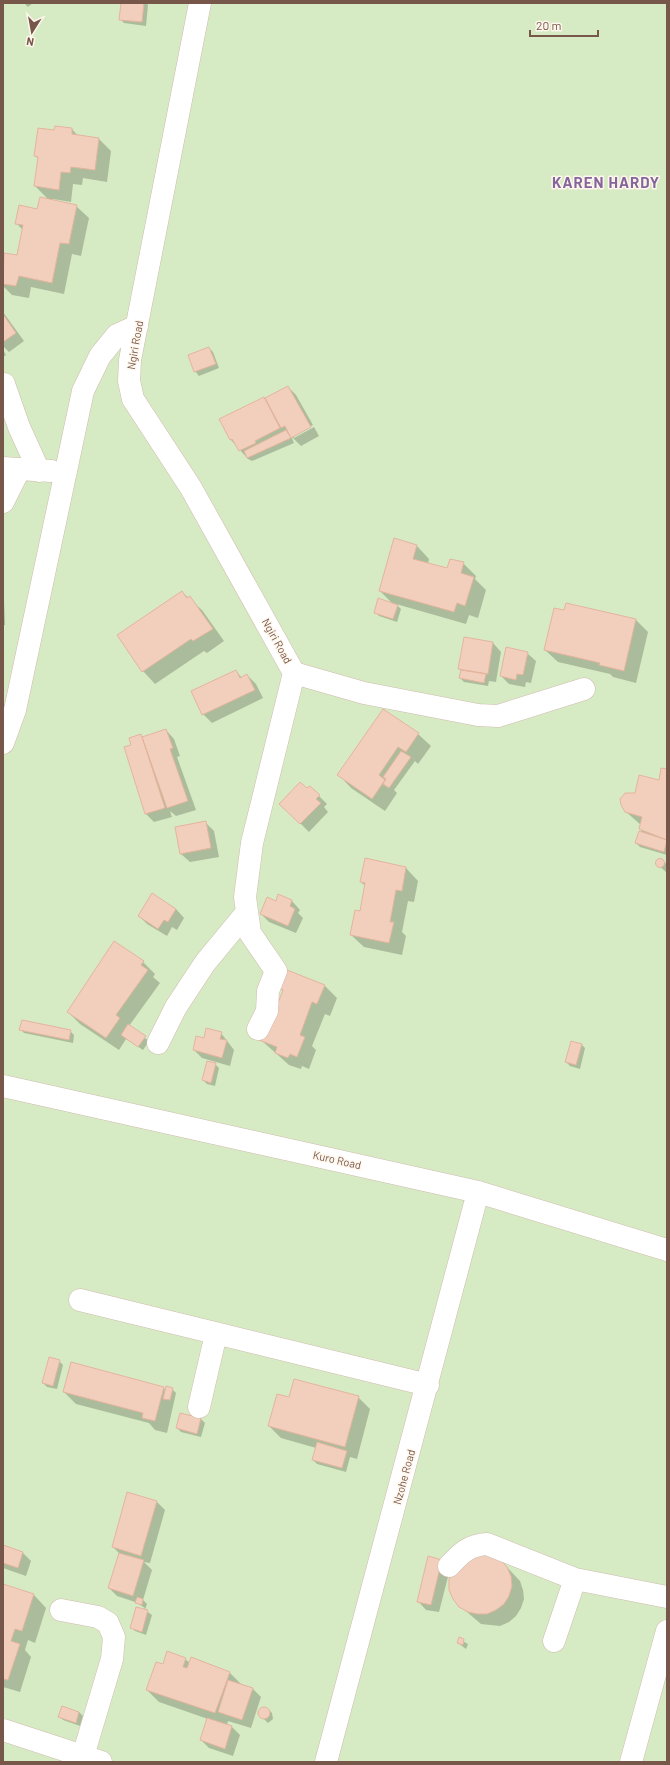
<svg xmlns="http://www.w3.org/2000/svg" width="670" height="1765" viewBox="0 0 670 1765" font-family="Barlow,sans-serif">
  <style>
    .green { fill: #d6ebc4 }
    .shadow { fill: #0003 }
    .building { fill: #f2cfbd; stroke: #e5b49d }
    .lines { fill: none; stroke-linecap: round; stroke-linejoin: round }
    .minor-casing { stroke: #d0bbae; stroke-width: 23 }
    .minor { stroke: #fff; stroke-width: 22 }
    .labels { text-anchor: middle; stroke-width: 3; stroke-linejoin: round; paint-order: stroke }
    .street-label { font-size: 11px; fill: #76574a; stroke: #fff7ed }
    .district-label { font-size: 15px; font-weight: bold; letter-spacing: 1px; fill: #85669a; stroke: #fff7ed }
  </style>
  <rect width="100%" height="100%" fill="#fdf2e6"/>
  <path class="green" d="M3,3h664v1759h-664z"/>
  <path class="shadow" d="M24,3h9l-5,4z
    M122,3h24l2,2 -2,21 -22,-3 -4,-4z
    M72,129l6,7 21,3 12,12 -4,31 -24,-4 -1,7 -9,-1 -2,18 -18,-3 -1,2 24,5 13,12 -8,38 -9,-2 -8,40 -33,-7 -2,11 -17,-3 -9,-9v-21l2,-11 12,2 6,-26 -6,-6 32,-24 -14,-14 4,-27 -4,-3 20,-25z
    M3,312l21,29 -15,11 -6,-6z
    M209,348l4,4 6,16 -20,8 -4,-5z
    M3,350l3,5 -3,2z
    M288,387l8,8 17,30 -19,11v2l20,-11 5,9 -18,10 -10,-10 3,7 -42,18 -4,-2 -17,-19 -10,-20z
    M417,546l12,13 -1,5 20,5 15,-6 13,13 -1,3 11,11 -8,28 -9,-3 -3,9 -70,-20 5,5 -4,13 -18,-6 -4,-4 18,-8 -13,-13z
    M182,592l20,18 22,31 -17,12 -3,-2 -49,33 -12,-13z
    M3,598l1,1 1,26h-2z
    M636,620l12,12 -12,51 -23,-6 -3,-3 -52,-12 -13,-12z
    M465,638l28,5 8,9 -5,30 -7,-1 -1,5 -24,-4 -4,-4 2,-7 -2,-2z
    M527,653l9,8 -5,22 -5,-1 -1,5 -16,-3 -8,-8z
    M236,671l6,7 5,-3 9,9 7,14 -51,25 -9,-9z
    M166,730l8,9 6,17 -3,1 19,53 -20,6 -6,-5 2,6 -18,5 -8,-8 -14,-69 9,-10 3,3z
    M418,734l13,12 -13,18 -3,-3 -21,29 3,3 -12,18 -34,-23 -12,-13z
    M667,770v85l-27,-8 -4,-4 8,-9 -4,-5 1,-4 -16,-14 11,-17 23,-13z
    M310,787l17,17 -3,3 4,5 -19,20 -20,-20z
    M205,822l9,9 5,26 -29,5 -9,-8z
    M660,859l7,5 -1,8 -9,-8z
    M366,860l40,8 12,13 -4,21 -6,-1 -6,31 4,4 -4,19 -38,-8 -13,-12 9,-23 6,-25 -5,-5z
    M279,896l13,5 8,9 -2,3 5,5 -7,15 -27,-11 -8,-8 15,-12z
    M176,909l8,9 -7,12 -5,-3 -5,9 -20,-12 -8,-8z
    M143,962l12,12 -2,3 7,6 -31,43 20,15 -6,9 -17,-11 -7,11 -39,-26 -12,-12z
    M325,986l12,12 -7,18 -5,-2 -13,32 4,4 -7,19 -7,-3 -1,3 -12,-4 -28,-25 10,-17 13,-31 -3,-3z
    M20,1029l50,2 4,4 -1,8 -49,-10z
    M221,1033l13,17 -4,16 -28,-8 -8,-8 11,-11z
    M581,1044l4,4 -5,21 -10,-3 -4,-4z
    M215,1064l4,4 -4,18 -8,-2 -4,-4z
    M59,1361l4,4 -6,24 -10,-2 -4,-4z
    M163,1388l3,2 6,-1 4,4 -9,40 -12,-3 -6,-7 -73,-19 -12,-12z
    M358,1397l12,12 -13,50 -7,-2 -4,15 -29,-8 -4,-4 3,-12 -35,-10 -12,-12 20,-28z
    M201,1419l4,4 -4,14 -20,-5 -4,-4z
    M157,1502l8,8 -15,53 -6,-1 8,8 -9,30 4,4 -2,6 7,5 -6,20 -11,-4 -4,-4 14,-19 -10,-6 -18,-6 -8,-8 11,-34 -7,-7z
    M3,1547l20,6 8,8 -5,15 -23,-8z
    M428,1558l22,11 -11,43 -13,-2 -8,-9z
    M501,1561l19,20 3,9 1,9 -3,9 -5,8 -7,6 -9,4 -19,-2 -21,-18z
    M3,1585l31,10 12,13 -11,35 -7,-3 -3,10 6,7 -11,35 -17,-5z
    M459,1639l9,5 -2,5 -8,-6z
    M185,1659l5,4 39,9 13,13 10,3 9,9 -10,31 -23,-7 -1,4 5,2 8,8 -7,21 -24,-8 -8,-8 7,-21 -49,-17 -12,-12 16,-25z
    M62,1707l17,5 4,4 -3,10 -17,-6 -4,-4z
    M262,1708l6,1 4,4 1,6 -5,4 -9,-9z"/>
  <path class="building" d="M121,3h23l-2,19 -23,-2z
    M55,126l17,2v6l27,4 -4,32 -24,-3 -1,6 -9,-1 -2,18 -25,-4 4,-29 -4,-1 4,-28 16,2z
    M40,197l37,8 -8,39 -9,-1 -8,40 -33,-7 -3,10 -13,-2 1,-31 13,2 6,-30 -8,-1 4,-19 18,4z
    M3,314l13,19 -13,9z
    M209,347l7,17 -22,8 -6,-17z
    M288,386l23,41 -20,11 -6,-12 -4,2 -16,-30z
    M264,397l16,31 -25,13 1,2 -17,8 -7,-12 -2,1 -11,-21z
    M286,430l5,8 -44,20 -3,-7z
    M394,538l23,7 -4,14 34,9 3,-9 14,3 -3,11 13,4 -9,29 -8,-3 -3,9 -75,-21z
    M182,591l5,7 3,-2 23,33 -20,12 -2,-2 -49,33 -25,-37z
    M378,598l20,7 -5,14 -19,-6z
    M566,603l70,16 -12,52 -25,-6 1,-2 -56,-13 10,-42 10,2z
    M464,637l29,5 -5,32 -30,-5z
    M506,647l22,5 -5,23 -6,-1 -1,6 -16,-4z
    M236,670l4,8 7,-4 8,16 -53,25 -11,-24z
    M461,670l25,4 -2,9 -25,-5z
    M383,709l36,24 -13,19 -8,-5 -19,28 6,5 -13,19 -35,-24z
    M166,729l7,19 -3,1 18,52 -21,7 -25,-71z
    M141,734l24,74 -20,6 -21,-67 7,-2 -2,-7z
    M401,751l10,6 -22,31 -6,-4 3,-5 -3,-2z
    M661,768l6,1v71l-28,-11 3,-12 -17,-5 -4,-7 -1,-6 5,-6h10l4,-18 20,5z
    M300,782l7,6 3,-2 10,9 -4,4 5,4 -21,21 -21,-20z
    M206,821l5,27 -31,6 -5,-27z
    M639,831l28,9 -3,12 -29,-9z
    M365,858l41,9 -4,24 -6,-1 -6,32h4l-5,21 -39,-8 5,-25 5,1 5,-28 -5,-1z
    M655.5 863a4.5 4.5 0 1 1 9 0a4.5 4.5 0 1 1-9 0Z
    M152,893l24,16 -8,13 -4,-2 -6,9 -20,-13z
    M278,894l14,6 -2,6 5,3 -7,17 -28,-12 7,-17 9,4z
    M114,941l30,20 -3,4 7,5 -32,45 4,3 -14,20 -39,-26z
    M287,970l38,15 -8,19 -5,-2 -12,33 5,2 -8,20 -7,-3 -2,4 -13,-5 2,-6 -18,-7 8,-20 4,2 12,-32 -3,-1z
    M22,1020l49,10 -2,10 -50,-10z
    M128,1024l18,12 -8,11 -17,-12z
    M206,1028l16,4 -2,7 7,1 -5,18 -29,-8 3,-14 8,2z
    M571,1041l11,3 -6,21 -11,-3z
    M207,1061l9,2 -5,20 -9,-3z
    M49,1357l11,3 -7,26 -11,-3z
    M71,1362l93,25 -9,34 -13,-3 1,-5 -80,-21z
    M294,1379l65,17 -14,51 -77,-21 9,-32 12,3z
    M166,1386l7,2 -3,12 -7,-1z
    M180,1413l21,5 -4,16 -21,-6z
    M317,1442l30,9 -5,17 -30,-8z
    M127,1492l30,9 -16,55 -29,-9z
    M3,1545l20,7 -5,16 -15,-5z
    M483,1552l18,8 6,7 4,9 1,10 -3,10 -5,8 -8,6 -9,4h-10l-9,-2 -9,-5 -6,-8 -4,-9v-10l2,-9z
    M119,1553l25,7 -11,36 -25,-8z
    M428,1556l14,4 -11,45 -14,-3z
    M3,1584l31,10 -12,37 -7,-2 -4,12 9,3 -12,36 -5,-1z
    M137,1597l6,2 -1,6 -7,-2z
    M136,1607l12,3 -6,22 -12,-4z
    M459,1637l5,2 -1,6 -6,-2z
    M167,1651l19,7 -3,9 4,1 4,-11 39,15 -15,41 -69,-23 10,-28 7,2z
    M228,1680l25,8 -11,32 -24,-8z
    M62,1706l17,6 -3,11 -18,-6z
    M258 1713a6 6 0 1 1 12 0a6 6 0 1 1-12 0Z
    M207,1718l25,8 -7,23 -25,-9z"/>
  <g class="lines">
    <g class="minor-casing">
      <path id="minor" d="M200,3l-70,357 -1,21 4,18 58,89 103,185 -42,170 -7,54 5,36 26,38 -8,20 -1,20 -9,18
        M4,384l15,43 20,44
        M3,468l48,3
        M3,502l16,-32
        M294,673l70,20 114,22 20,1 86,-27
        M3,743l12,-33 68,-319 17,-35 17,-21 20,-9
        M158,1043l18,-36 29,-44 42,-51
        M3,1086l475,106 189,58
        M80,1300l348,85
        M199,1407l17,-73
        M449,1566c12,-13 20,-21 38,-22l88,35 92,18
        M61,1610l37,7 10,6 6,14 -2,22 -29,97
        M554,1641l21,-62
        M3,1730l98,32
        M326,1762l152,-570
        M631,1762l36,-131"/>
    </g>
    <use href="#minor" class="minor"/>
  </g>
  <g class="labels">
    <g class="street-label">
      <text transform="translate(135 345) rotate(-80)" y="4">Ngiri Road</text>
      <text transform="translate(277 641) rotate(61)" y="4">Ngiri Road</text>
      <text transform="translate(337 1160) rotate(13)" y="4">Kuro Road</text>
      <text transform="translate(404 1477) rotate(-75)" y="4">Nzohe Road</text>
    </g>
    <g class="district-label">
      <text x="606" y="188">KAREN HARDY</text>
    </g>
  </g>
  <rect width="670" height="1765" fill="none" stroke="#76574a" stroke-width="8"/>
  <g transform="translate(32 32) rotate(191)" stroke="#fff7ed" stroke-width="3" paint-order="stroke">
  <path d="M0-3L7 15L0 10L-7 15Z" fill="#76574a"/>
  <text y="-6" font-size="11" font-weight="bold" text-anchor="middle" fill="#76574a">N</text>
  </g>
  <path d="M530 30v6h68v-6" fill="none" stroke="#76574a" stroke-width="2"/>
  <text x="536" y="30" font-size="12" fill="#76574a" stroke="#fff7ed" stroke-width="3" paint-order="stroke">20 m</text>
</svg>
